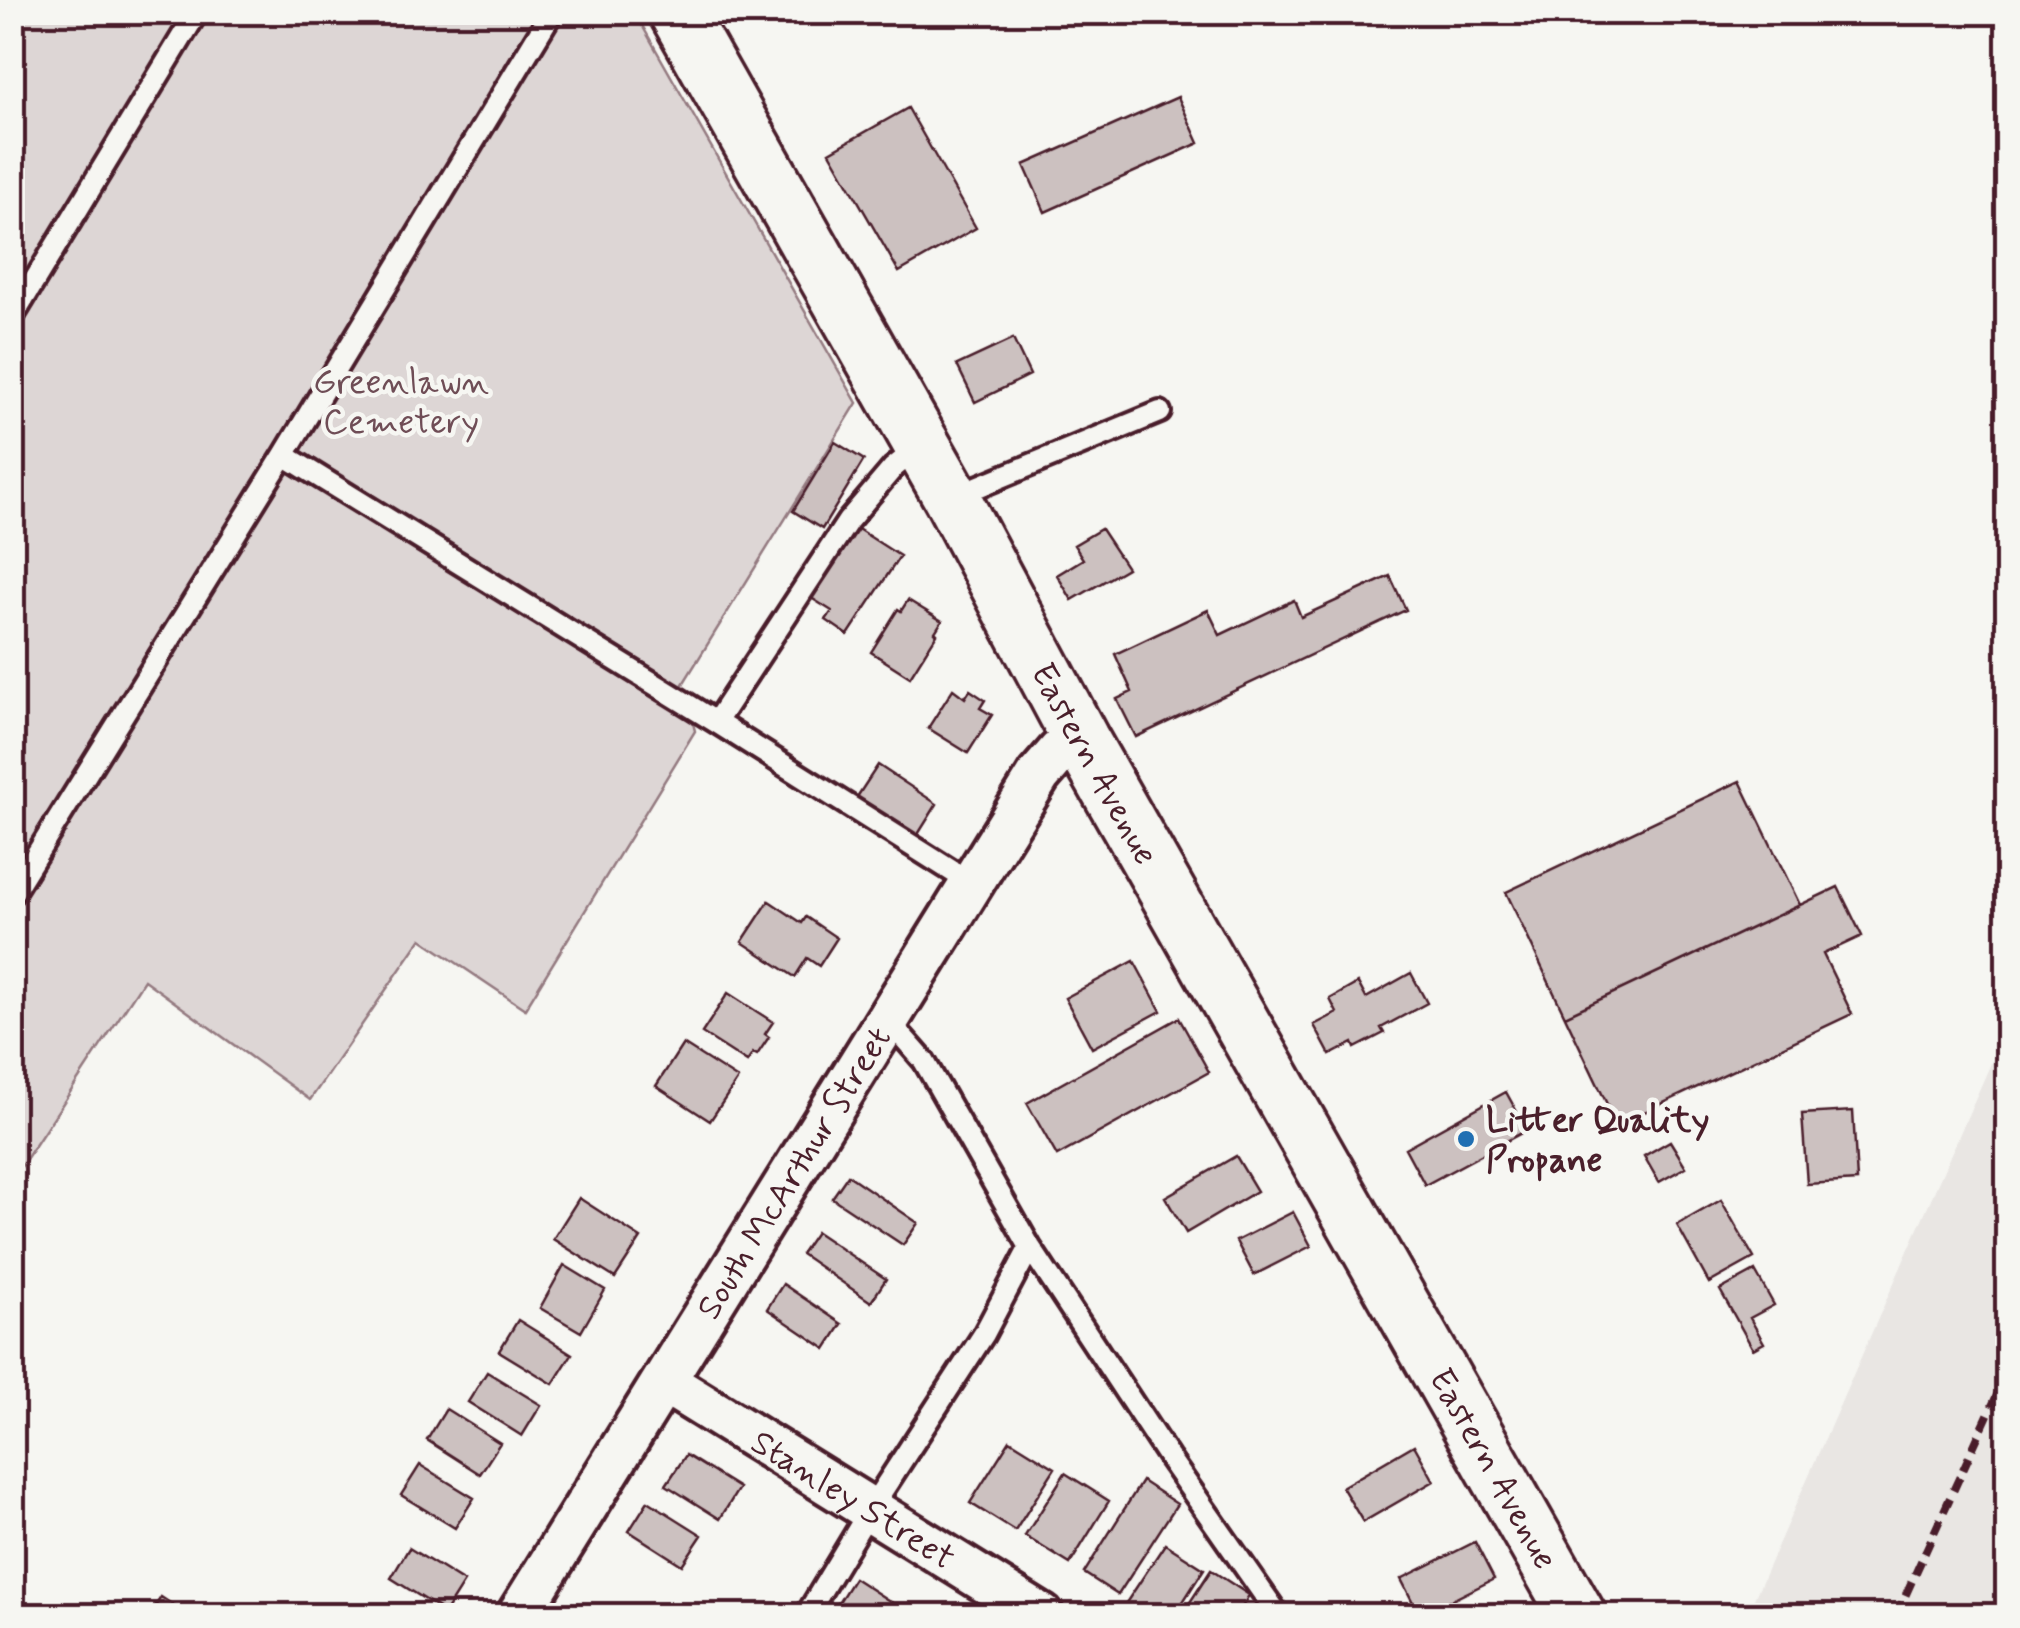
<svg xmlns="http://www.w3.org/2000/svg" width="2020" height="1628" viewBox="0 0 2020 1628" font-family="Mynerve,sans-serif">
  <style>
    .built { fill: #e9e6e3 }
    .green { fill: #ddd6d5; stroke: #947a80; stroke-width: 2.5 }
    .building { fill: #ccc1c0; stroke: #4a1f2b; stroke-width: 2.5 }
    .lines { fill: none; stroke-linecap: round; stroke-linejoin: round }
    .service-casing { stroke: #4a1f2b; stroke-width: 28 }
    .minor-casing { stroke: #4a1f2b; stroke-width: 50 }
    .primary-casing { stroke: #4a1f2b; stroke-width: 62 }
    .service { stroke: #f6f6f2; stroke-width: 20 }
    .minor { stroke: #f6f6f2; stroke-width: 42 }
    .primary { stroke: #f6f6f2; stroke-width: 55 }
    .rail { stroke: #4a1f2b; stroke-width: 8; stroke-dasharray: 15 8; stroke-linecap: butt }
    .poi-dot { fill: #1f6fb2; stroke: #f6f6f2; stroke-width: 4 }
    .labels { text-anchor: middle; stroke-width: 9; stroke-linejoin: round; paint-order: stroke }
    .park-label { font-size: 35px; fill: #6f4d56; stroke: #f6f6f2 }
    .street-label { font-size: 35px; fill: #4a1f2b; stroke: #f6f6f2 }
    .poi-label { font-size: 35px; font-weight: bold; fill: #4a1f2b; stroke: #f6f6f2; text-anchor: start }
  </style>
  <rect width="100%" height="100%" fill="#f6f6f2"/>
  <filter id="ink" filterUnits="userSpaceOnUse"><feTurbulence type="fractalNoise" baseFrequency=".01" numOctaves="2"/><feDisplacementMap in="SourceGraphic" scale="20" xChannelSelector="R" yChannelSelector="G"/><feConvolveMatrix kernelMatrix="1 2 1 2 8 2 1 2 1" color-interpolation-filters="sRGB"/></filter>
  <g filter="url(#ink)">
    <path class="built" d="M2007,1027v588h-260z"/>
    <path class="green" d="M13,13h622l222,390 -174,281 12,47 -170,278 -104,-70 -111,161 -166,-120 -131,199z"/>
    <path class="building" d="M1178,97l21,46 -154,69 -21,-47z
      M908,108l68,120 -77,44 -69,-120z
      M1013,339l17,36 -55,27 -18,-37z
      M835,442l29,18 -42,69 -29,-18z
      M850,524l50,32 -52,79 -22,-15 6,-9 -27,-17z
      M1101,529l26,39 -55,32 -15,-25 26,-16 -9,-14z
      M1390,576l16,34 -270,127 -19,-38 15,-7 -17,-38 93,-44 12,25 74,-35 7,17z
      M908,600l34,21 -7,11 2,2 -27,43 -39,-25 27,-43 3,2z
      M953,689l12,9 5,-8 15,10 -5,8 12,7 -24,38 -40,-25z
      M878,765l59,39 -20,32 -60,-39z
      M1740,781l60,124 -235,111 -59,-124z
      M1838,887l24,49 -39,18 29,60 -235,111 -52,-109z
      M769,901l33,22 4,-6 31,21 -18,28 -12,-8 -12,19 -53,-35z
      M1134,961l27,50 -69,37 -27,-50z
      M1411,973l16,30 -46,25 3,5 -29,15 -2,-5 -23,12 -16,-30 23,-12 -7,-14 28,-16 8,15z
      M728,993l45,29 -8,12 4,3 -12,18 -4,-2 -6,9 -45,-29z
      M1179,1018l30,54 -152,84 -30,-53z
      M683,1044l55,35 -28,42 -54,-35z
      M1506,1092l21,38 -102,55 -20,-37z
      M1853,1111l4,70 -50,3 -5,-70z
      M1670,1141l16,26 -27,15 -15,-26z
      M1236,1156l21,35 -71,42 -21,-36z
      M848,1175l70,48 -15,22 -71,-47z
      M579,1198l62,40 -26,40 -62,-39z
      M1721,1200l33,58 -45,25 -32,-58z
      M1293,1212l18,34 -57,29 -18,-34z
      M816,1232l70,47 -15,23 -70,-48z
      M564,1265l41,25 -24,42 -41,-24z
      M1755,1271l19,34 -24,13 14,25 -11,6 -33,-59z
      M783,1284l59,40 -16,25 -59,-40z
      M518,1320l54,34 -19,30 -54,-33z
      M487,1372l54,33 -19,31 -54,-34z
      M446,1409l54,34 -20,31 -53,-34z
      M1010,1440l45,28 -40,63 -45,-28z
      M1414,1445l20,36 -71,41 -21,-35z
      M686,1455l53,33 -19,31 -54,-34z
      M420,1465l54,33 -19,30 -54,-33z
      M1065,1473l44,28 -39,63 -45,-28z
      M1142,1481l35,23 -59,91 -34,-22z
      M648,1501l54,34 -20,30 -53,-34z
      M1475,1542l19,37 -74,37 -19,-37z
      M1165,1544l39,25 -30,47h-29l-19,-13z
      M409,1548l55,34 -19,30 -54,-34z
      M1211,1570l38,25 -12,21h-56z
      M854,1578l40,26 -7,12h-57z
      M161,1597l29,19h-41z"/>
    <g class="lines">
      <g class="service-casing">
        <path id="service" d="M12,318l185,-306
          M284,455l432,267 255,161
          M953,497l207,-85
          M716,722l132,-201 45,-53 26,-21
          M12,894l272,-439 268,-443
          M885,1024l18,13 21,24 106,186 139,211 110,158
          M806,1616l65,-108 113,-174 46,-87"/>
      </g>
      <g class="minor-casing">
        <g id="minor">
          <path id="s1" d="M665,1382l377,234"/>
          <path id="s2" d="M518,1616l521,-841 20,-23 22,-12"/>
        </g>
      </g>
      <g class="primary-casing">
        <g id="primary">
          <path id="s3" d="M677,12l275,486 129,242 497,876"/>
        </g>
      </g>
      <use href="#service" class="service"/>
      <use href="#minor" class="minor"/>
      <use href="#primary" class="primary"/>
      <path class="rail" d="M1896,1616l112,-245"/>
    </g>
  </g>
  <circle class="poi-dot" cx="1466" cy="1139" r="10"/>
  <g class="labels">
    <g class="park-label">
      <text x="401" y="393">Greenlawn<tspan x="401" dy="40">Cemetery</tspan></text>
    </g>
    <g class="street-label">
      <text dy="12" stroke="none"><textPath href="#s3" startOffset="860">Eastern Avenue</textPath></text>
      <text dy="12" stroke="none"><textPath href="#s2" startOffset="522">South McArthur Street</textPath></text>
      <text dy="12" stroke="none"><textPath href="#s3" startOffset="1670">Eastern Avenue</textPath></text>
      <text dy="12" stroke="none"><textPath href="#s1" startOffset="222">Stanley Street</textPath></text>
    </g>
    <g class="poi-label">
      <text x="1486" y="1131">Litter Quality<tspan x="1486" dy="40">Propane</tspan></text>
    </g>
  </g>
  <rect width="2020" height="1628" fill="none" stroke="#f6f6f2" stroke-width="50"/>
  <rect x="25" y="25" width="1970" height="1578" fill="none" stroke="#4a1f2b" stroke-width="4" filter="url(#ink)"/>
</svg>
